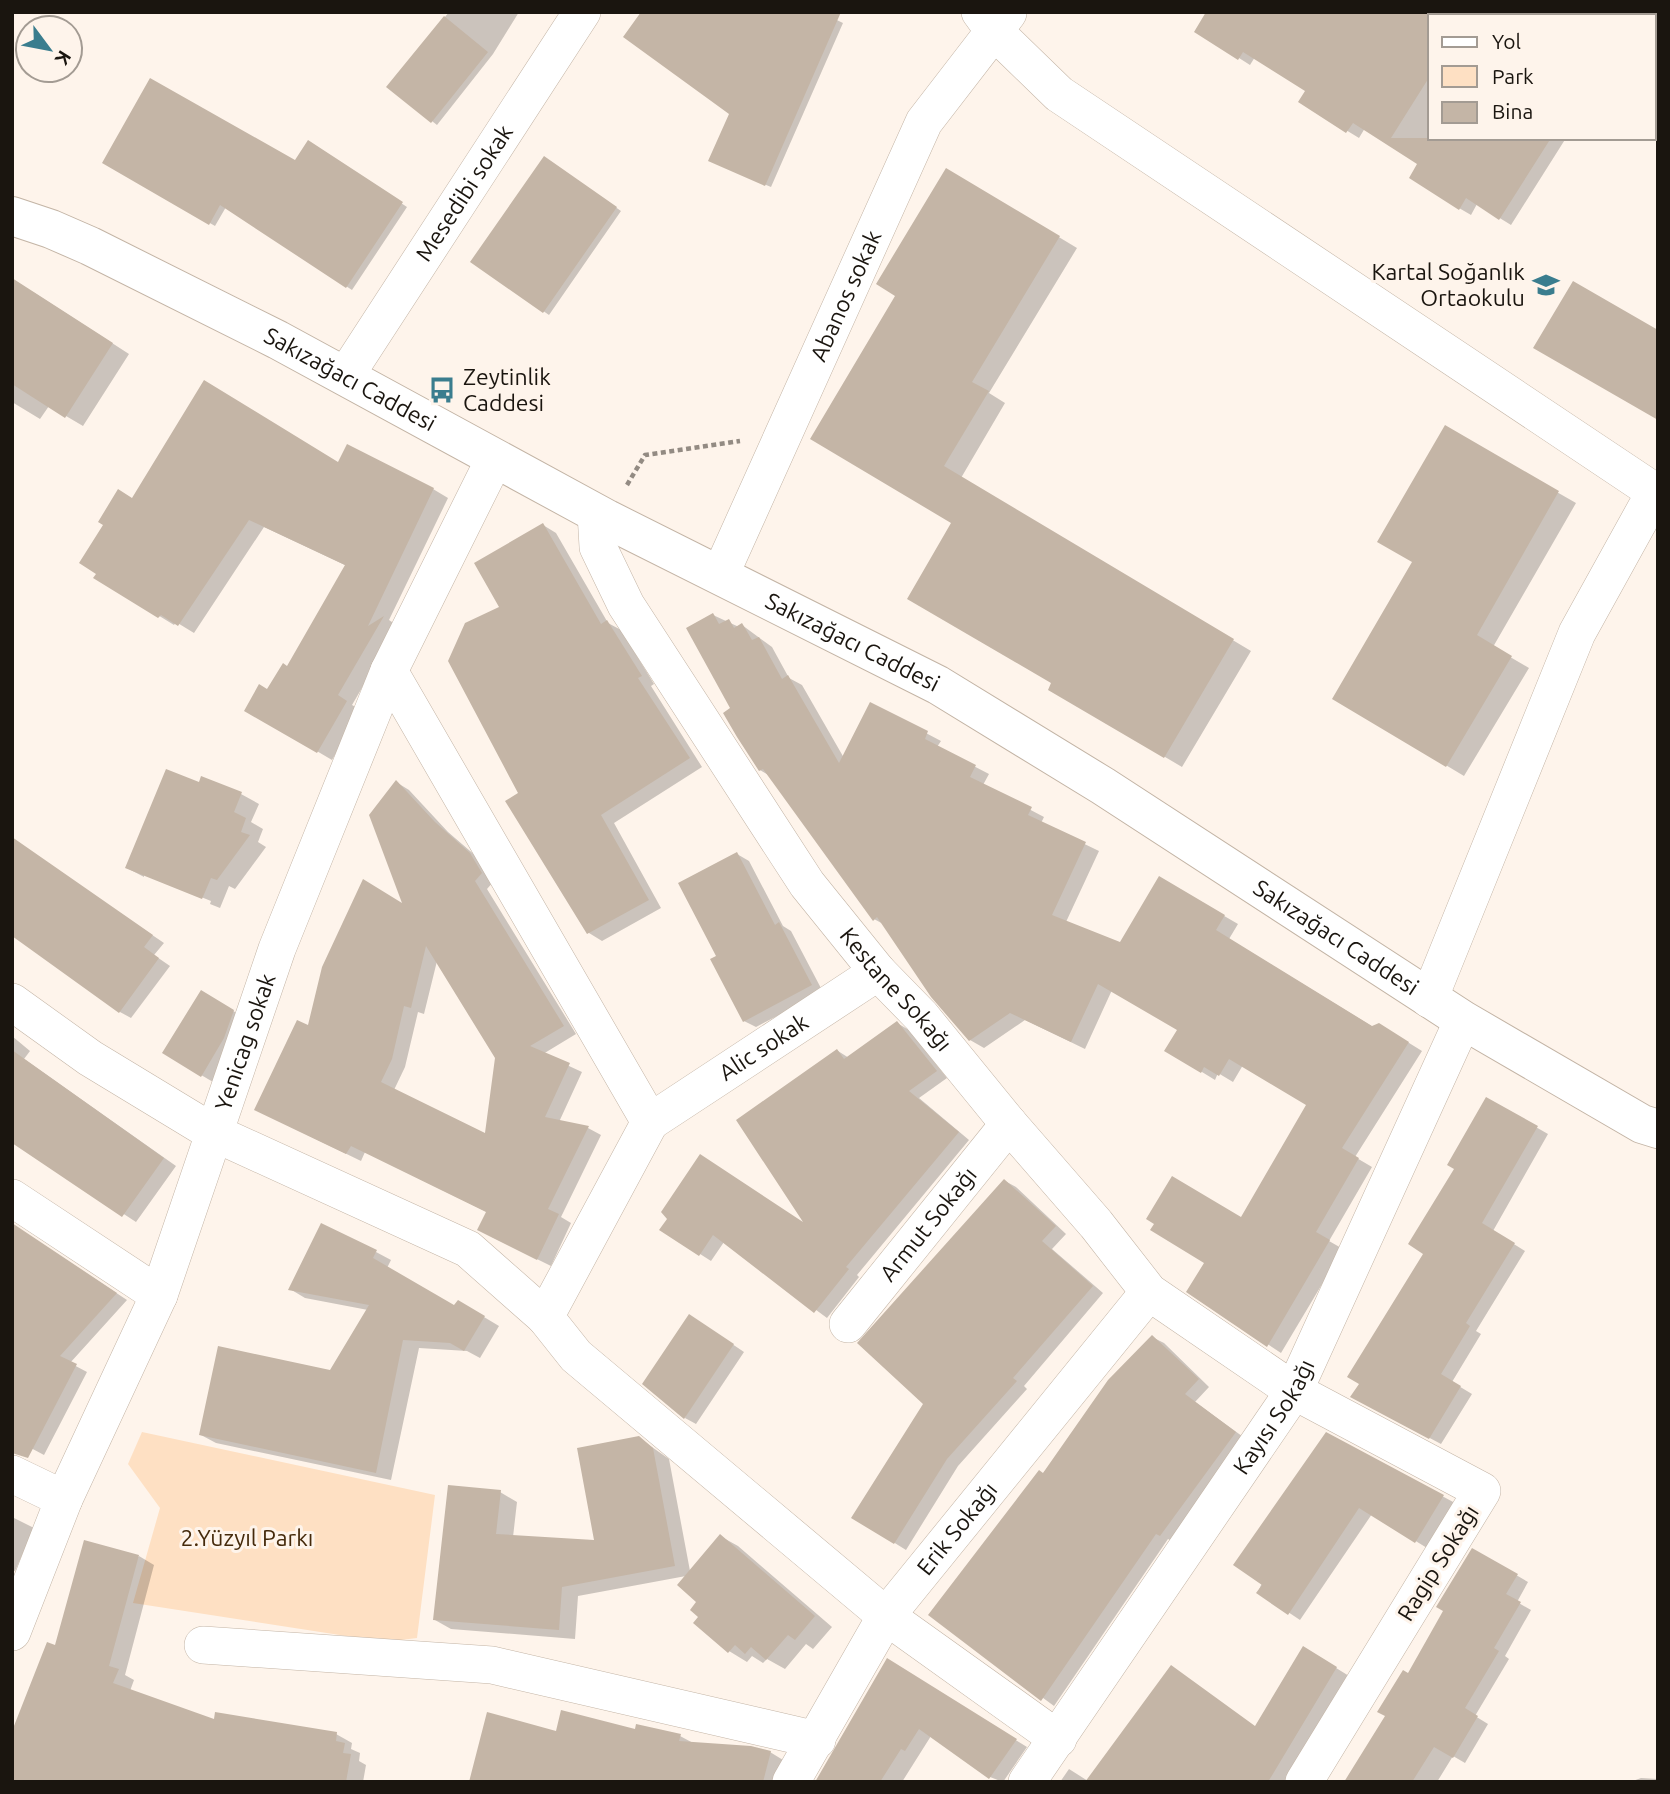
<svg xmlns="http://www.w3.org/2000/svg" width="1670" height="1794" viewBox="0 0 1670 1794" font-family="Ubuntu,sans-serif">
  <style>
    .green { fill: #fee0c3 }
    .shadow { fill: #0003; fill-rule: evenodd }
    .building { fill: #c4b5a6; fill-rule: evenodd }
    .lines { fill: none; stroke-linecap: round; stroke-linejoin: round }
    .street-casing { stroke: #c3b4a5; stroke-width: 38 }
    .secondary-casing { stroke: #c3b4a5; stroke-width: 40 }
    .path { stroke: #938b83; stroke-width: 4.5; stroke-dasharray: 5 3.5; stroke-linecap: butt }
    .street { stroke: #fff; stroke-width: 37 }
    .secondary { stroke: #fff; stroke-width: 38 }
    .labels { text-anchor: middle; stroke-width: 6; stroke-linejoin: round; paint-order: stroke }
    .street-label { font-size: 23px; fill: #1a150f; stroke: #fef4eb }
    .poi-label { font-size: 23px; fill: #1a150f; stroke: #fef4eb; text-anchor: end }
    .park-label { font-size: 23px; fill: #452a0b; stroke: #fef4eb }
  </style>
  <rect width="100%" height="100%" fill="#fef4eb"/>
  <path class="green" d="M142,1432l293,63 -18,143 -32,4 -252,-39 27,-95 -32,-44z"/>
  <path class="shadow" d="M449,12h70l-26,42 -56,71 -48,-38z
    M820,12l23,11 -72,164 -56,-24 16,-50z
    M1208,12h439l-3,4h-214v122h136l-55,87 -34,-21 -6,11 -12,-7 -39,-44 -55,-36 -6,10 -59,-36 7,-12 -52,-33 -5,8 -11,-7z
    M309,142l98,65 -55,83 -126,-83 -11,19 -111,-64h192z
    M550,161l71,50 -72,104 -76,-53z
    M964,180l113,68 -88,145 16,10 -44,75 290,173 -69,116 -132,-78 4,-6 -101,-161 -56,-227z
    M12,287l21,5 96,62 -46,72 -34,-20 -9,13 -28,-17z
    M1445,428l131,75 -83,144 36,21 -65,108 -130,-78 81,-136z
    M339,464l94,25 15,9 -59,122 9,6 -46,79 9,5 -29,50 -85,-50 41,-42 59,-102 -83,-39 -70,106 -18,-11 -2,3 -78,-48 37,-77z
    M543,525l13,8 52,90 13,7 33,54 -3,2 51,81 -88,56 47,85 -59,33 -13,-8 -68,-139 -19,-186z
    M713,615l26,12 3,-2 30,22 17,31 13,7 42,73 27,-54 70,37 -4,6 52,27 -6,11 61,32 -3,6 58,28 -33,71 55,22 38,-66 79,46 -9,15 144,88 20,6 29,18 -67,106 17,10 -43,74 14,8 -62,104 -92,-61 52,-73 67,-115 -65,-39 -10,17 -15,-9 -3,7 -13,-8 -36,-21 13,-22 -67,-39 -27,59 -60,-29 -41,28 -14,-8 -85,-115 -11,-6 -104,-143 -10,-6 -27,-61z
    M396,782l13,8 39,42 36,31 10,18 -7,8 89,145 -33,20 39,18 -23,50 29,6 13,7 -40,82 10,6 -20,43 -59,-29 -5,-25 -122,-60 -4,9 -105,-51 53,-82 97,-121zM437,961l59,95 -10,79 -92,-45 11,-23 13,-55 6,2z
    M200,784l41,10 18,10 -8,18 12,7 -5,13 8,5 -31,42 -6,-3 -9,22 -10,-4 1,-3 -67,-27v3l-17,-9z
    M12,840l152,103 -10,12 16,11 -39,52 -11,-6z
    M737,854l12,7 34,65 8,5 32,61 -67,35 -12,-6 -26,-65z
    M201,992l44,26 -32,64 -49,-29z
    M897,1023l12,7 38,48 -28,20 50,42 -112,135 2,2 -32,41 -103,-76 -13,19 -50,-32 147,-2 30,-176 11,7z
    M12,1036l18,15 -6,8 152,107 -40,56 -124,-81z
    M1487,1099l61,35 -55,97 32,20 -49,80 5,3 -29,48 20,12 -31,50 -77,-41 -3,-20 64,-130z
    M1005,1181l11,6 50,47 -14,15 51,44 -79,93 3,3 -69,77 -52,84 -53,-33 73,-113z
    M12,1224l115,76 -57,63 17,9 -43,83 -32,-17z
    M376,1252l15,8 -4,8 68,39 19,4 25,15 -19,32 -13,-7 -48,-3 -28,132 -175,-37 -15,-8 130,-63 37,-62 -63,-12 -15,-9z
    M701,1323l43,29 -48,72 -11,-6z
    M1152,1337l12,6 45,44 -14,15 51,37 -74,102 -4,-2 -114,167 -124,-91z
    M1327,1434l128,69 -28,45 -55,-34 -72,106 -42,-28z
    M639,1438l30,21 21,112 30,-35 18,10 94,81 -19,22 -7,-5 -21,25 -18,-10 -4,4 -11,-7 -5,6 -18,-11 -28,-34 -2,-15 -13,-26 -108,20 -3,43 -124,-10 -16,-9 65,-128 17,10 -4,35 83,5z
    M12,1517l22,11 -19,43 -3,-1z
    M1473,1550l55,32 -11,20 14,8 -26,46 4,3 -34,57 13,8 -23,39 -12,-7 -16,26h-91l42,-66 57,-105z
    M139,1556l15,9 -29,110 9,5 -4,11 86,30 120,13 16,9 -1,6 9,4 -1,8 7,4 -3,17h-351l44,-135z
    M1304,1648l45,28 -64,106h-225l9,-13 19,12 168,-54z
    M899,1667l128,80 -24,35 -13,-5 -59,-41 -29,46h-85z
    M636,1731l44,5 15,8 75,8 13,8 -5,22h-308l87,-49z
    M1641,1778l17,1v3h-28z"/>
  <path class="building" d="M641,12h200l-76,174 -57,-25 21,-47 -106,-77z
    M1206,12h224v64l-39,62h160l-52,82 -33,-22 -7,12 -50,-32 8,-14 -64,-41 -7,10 -48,-31 7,-11 -62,-39 -5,8 -44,-28z
    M444,16l44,36 -57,71 -45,-36z
    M150,78l145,82 13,-20 95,62 -57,86 -126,-83 -11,20 -107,-62z
    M544,156l73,51 -74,106 -73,-51z
    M946,168l114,68 -88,146 17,9 -45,75 290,173 -70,119 -116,-68 3,-7 -144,-84 44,-76 -141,-84 85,-143 -19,-12z
    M12,278l101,65 -48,75 -53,-34z
    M1573,281l85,49v90l-125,-72z
    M204,380l134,82 9,-18 87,44 -66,138 16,-10 -46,79 9,6 -30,52 -73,-42 15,-27 8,5 16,-26 4,3 58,-101 -96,-45 -71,106 -17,-11 -3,3 -65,-40 3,-4 -17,-11 24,-38 -5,-3 20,-33 14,9z
    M1445,425l114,66 -82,144 35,21 -66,111 -114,-68 80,-137 -35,-20z
    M543,523l58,101 6,-4 35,56 -4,2 52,80 -89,57 48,85 -62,34 -82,-133 13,-8 -70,-132 17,-38 34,-16 -25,-44z
    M713,613l6,11 10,-5 5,9 8,-5 10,17 7,-3 23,42 6,-4 51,88 31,-61 58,29 -3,8 51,26 -6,12 62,30 -4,8 58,27 -34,73 68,27 39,-66 66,39 -9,15 156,96 7,-3 30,19 -67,106 17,10 -43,74 14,8 -63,107 -81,-55 18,-29 -54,-33 4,-6 -8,-5 26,-43 69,41 65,-112 -77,-46 -10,17 -15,-9 -3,6 -37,-22 13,-21 -79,-46 -27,58 -61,-29 -41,28 -38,-44 -54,-80 -4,4 -110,-152 -4,2 -22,-34 -14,-24 7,-5 -44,-80z
    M166,769l33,13 2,-6 41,16 -8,20 12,6 -5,14 9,3 -33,45 -6,-2 -9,21 -77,-31z
    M396,780l39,42 35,31 12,20 -7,8 89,145 -34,20 40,17 -25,54 44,9 -41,83 11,5 -22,46 -60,-30 9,-18 -135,-66 -5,8 -92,-44 43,-90 11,5 14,-58 41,-88 39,24 -33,-88zM426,946l69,112 -10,75 -104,-51 11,-23 12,-53 7,2z
    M12,837l141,98 -9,12 15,11 -40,55 -107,-77z
    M737,852l38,73 4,-3 33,63 -69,37 -33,-63 6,-3 -38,-73z
    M201,990l33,20 -10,28 -23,39 -39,-24z
    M897,1021l40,50 -28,20 50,41 -113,135 3,2 -35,44 -101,-78 -14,21 -40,-26 8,-11 -6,-7 39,-58 103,68 -67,-102 101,-71 7,10z
    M12,1050l152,108 -42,59 -110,-74z
    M1486,1097l52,29 -56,97 33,20 -49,80 4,3 -29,48 20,12 -32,53 -79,-42 9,-13 -12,-7 76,-123 -15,-10 46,-75 -7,-4z
    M1004,1179l52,47 -14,15 51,45 -80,92 4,3 -70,78 -53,85 -43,-26 72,-114 -66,-61z
    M12,1223l105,70 -57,63 17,8 -49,94 -16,-5z
    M321,1223l56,27 -4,8 81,47 4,-5 27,16 -21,35 -14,-8 -47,-3 -27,133 -177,-38 19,-89 112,24 39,-65 -81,-15z
    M689,1314l45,30 -50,75 -42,-35z
    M1152,1335l47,44 -14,15 51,38 -76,104 -4,-2 -115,167 -113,-86 111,-145 4,3 65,-93z
    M1326,1432l118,63 -29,48 -56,-35 -71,107 -32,-22 6,-8 -29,-20z
    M639,1436l14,12 22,118 -113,21 -3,43 -126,-10 15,-135 53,5 -5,44 98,6 -17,-92z
    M720,1534l95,82 -20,24 -7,-5 -22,25 -15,-13 -6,7 -10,-9 -7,8 -35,-30 5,-6 -8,-7 6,-8 -19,-17z
    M84,1540l55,15 -30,111 10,3 -6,14 101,36 1,-7 122,20 -1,9 9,2 -2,10 8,1 -5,28h-334v-51l35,-89 8,3z
    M1472,1548l46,26 -12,20 15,8 -27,46 5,3 -34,57 13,8 -25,42 -19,-11 -22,35h-68l41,-66 -8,-4 26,-42 5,3 35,-62 -7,-4z
    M1303,1646l34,21 -69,115h-183l86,-117 84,61z
    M887,1658l130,81 -28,40 -70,-50 -14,22 -4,-2 -21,33h-65z
    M561,1710l74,19 1,-5 45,10 -2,7 72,5 20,5 -8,31h-294l18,-70 69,19z"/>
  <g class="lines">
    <g class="street-casing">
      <g id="street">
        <path d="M980,12l13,18 66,64 596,398 -78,141 -148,366"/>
        <path id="s1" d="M346,375l236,-363"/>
        <path id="s2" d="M596,513l2,34 28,58 181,279 71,88 43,44 88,108 87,100 53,68 145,99 188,100 -178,291"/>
        <path id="s3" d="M721,573l203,-451 84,-109"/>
        <path d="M389,671l261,451 -105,195 31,39 310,260 172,123"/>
        <path d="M12,1002l78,56 122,74 256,117 77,68"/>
        <path id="s4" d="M650,1122l228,-150"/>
        <path d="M12,1198l147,97"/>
        <path id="s5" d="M848,1324l161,-200"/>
        <path d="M12,1474l52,25"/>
        <path id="s6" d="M12,1632l52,-133 95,-204 118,-346 112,-278 106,-213"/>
        <path d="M203,1645l289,20 325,75"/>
        <path id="s7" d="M791,1782l95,-166 263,-324"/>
        <path id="s8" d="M1027,1782l267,-391 169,-371"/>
      </g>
    </g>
    <g class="secondary-casing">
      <g id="secondary">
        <path id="s9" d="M12,216l39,13 39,17 188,94 329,179 331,166 165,101 360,234 179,104 16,5"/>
      </g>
    </g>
    <path class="path" d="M627,485l18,-30 95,-14"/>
    <use href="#street" class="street"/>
    <use href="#secondary" class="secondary"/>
  </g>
  <defs>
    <g id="school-bare" transform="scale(2.1)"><path d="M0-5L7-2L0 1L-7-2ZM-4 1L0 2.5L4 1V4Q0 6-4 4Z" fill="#3a7d8e" stroke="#fef4eb" stroke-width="2.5" paint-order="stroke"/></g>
    <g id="bus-bare" transform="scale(2.1)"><path d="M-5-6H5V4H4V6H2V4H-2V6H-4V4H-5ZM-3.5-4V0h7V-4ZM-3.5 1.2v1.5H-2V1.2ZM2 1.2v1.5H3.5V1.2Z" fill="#3a7d8e" stroke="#fef4eb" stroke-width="2.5" paint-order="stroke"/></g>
  </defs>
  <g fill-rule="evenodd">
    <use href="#school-bare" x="1546" y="285"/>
    <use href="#bus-bare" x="442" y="390"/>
  </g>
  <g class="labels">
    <g class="street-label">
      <text dy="8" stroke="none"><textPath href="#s1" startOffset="217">Mesedibi sokak</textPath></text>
      <text dy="8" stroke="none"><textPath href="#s3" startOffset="304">Abanos sokak</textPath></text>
      <text dy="8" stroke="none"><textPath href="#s9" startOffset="376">Sakızağacı Caddesi</textPath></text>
      <text dy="8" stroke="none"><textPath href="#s9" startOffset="943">Sakızağacı Caddesi</textPath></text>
      <text dy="8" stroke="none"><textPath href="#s9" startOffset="1510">Sakızağacı Caddesi</textPath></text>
      <text dy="8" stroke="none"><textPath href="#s2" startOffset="569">Kestane Sokağı</textPath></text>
      <text dy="8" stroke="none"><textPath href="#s6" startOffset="635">Yenicag sokak</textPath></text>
      <text dy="8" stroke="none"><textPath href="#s4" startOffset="136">Alic sokak</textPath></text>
      <text dy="8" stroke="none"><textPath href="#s5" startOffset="128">Armut Sokağı</textPath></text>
      <text dy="8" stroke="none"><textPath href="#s8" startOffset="441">Kayısı Sokağı</textPath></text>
      <text dy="8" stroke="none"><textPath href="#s7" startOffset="304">Erik Sokağı</textPath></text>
      <text transform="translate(1438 1563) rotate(-58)" y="8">Ragip Sokağı</text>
    </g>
    <g class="poi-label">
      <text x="1525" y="280">Kartal Soğanlık<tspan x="1525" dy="26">Ortaokulu</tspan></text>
      <text x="463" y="385" text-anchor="start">Zeyti̇nli̇k<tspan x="463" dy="26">Caddesi̇</tspan></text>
    </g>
    <g class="park-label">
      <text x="247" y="1546">2.Yüzyıl Parkı</text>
    </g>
  </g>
  <rect width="1670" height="1794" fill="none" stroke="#1a150f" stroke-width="28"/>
  <rect x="1428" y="14" width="228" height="126" fill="#fef4eb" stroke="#a39b93" stroke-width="2"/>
  <rect x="1442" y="37" width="35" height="10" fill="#ffffff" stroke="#a39b93" stroke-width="2"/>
  <text x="1492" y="49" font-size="21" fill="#1a150f">Yol</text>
  <rect x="1442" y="66" width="35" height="21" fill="#fee0c3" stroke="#a39b93" stroke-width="2"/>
  <text x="1492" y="84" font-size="21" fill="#1a150f">Park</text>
  <rect x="1442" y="102" width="35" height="21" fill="#c4b5a6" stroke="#a39b93" stroke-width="2"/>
  <text x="1492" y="119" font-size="21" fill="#1a150f">Bina</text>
  <g transform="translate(49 49) rotate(122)"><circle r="33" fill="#fef4eb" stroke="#a39b93" stroke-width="2"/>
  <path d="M0-5L12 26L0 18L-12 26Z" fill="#3a7d8e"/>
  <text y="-10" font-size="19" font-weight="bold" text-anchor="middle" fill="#1a150f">K</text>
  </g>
</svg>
